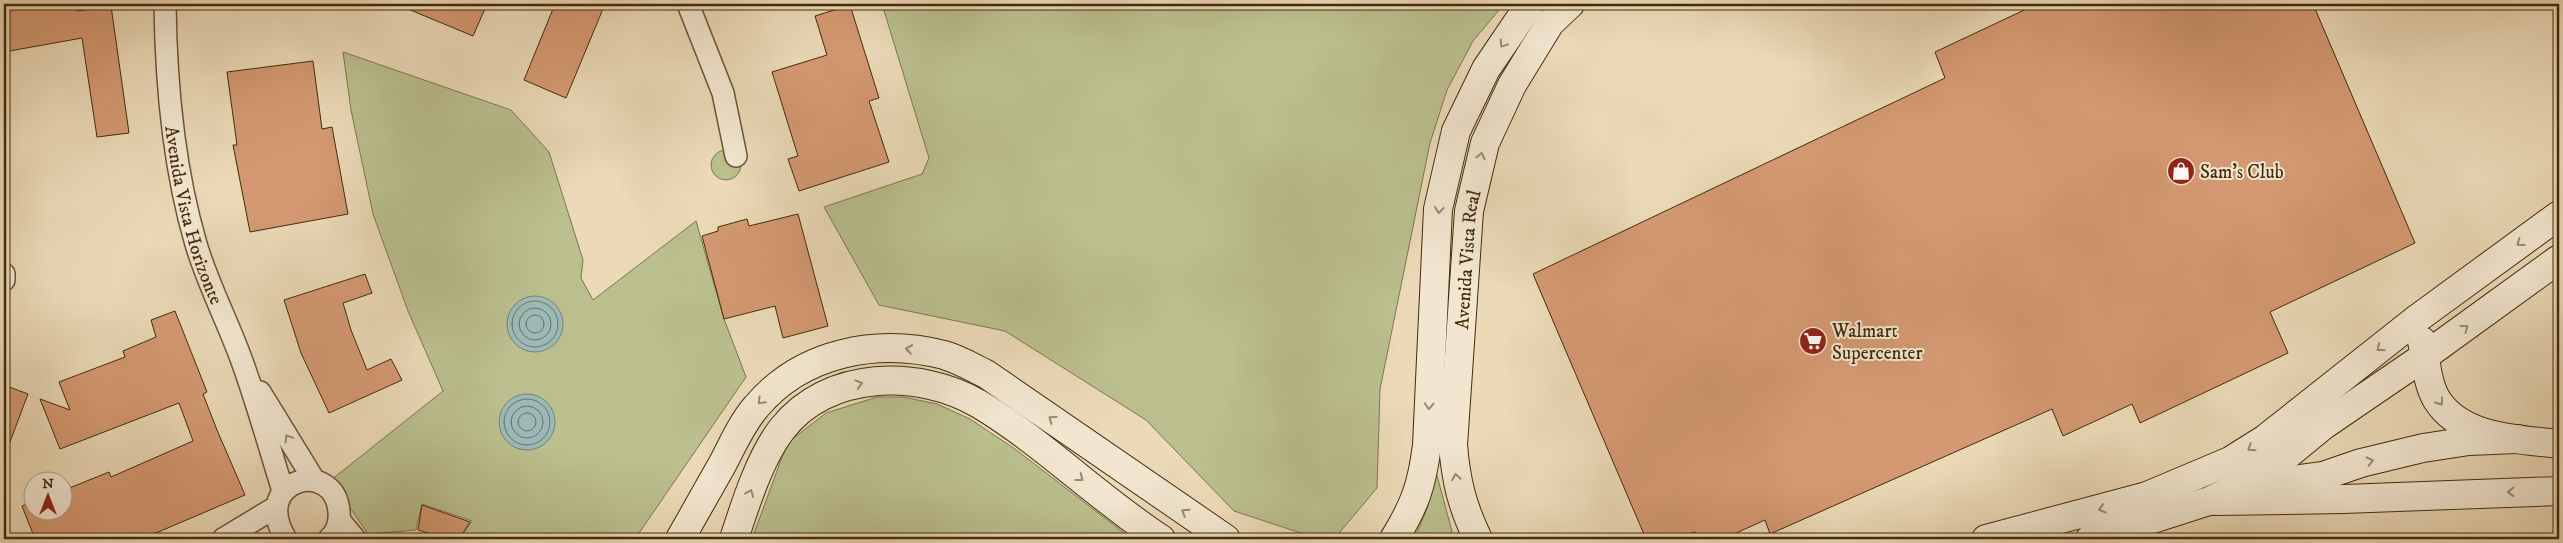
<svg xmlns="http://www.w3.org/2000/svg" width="2563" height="543" viewBox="0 0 2563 543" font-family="'IM FELL DW Pica',serif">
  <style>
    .green { fill: #babf8d; stroke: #7e764c }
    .water { fill: #9bb9b7; stroke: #778172 }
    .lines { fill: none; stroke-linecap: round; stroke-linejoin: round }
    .shore { stroke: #6e7260; stroke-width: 1 }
    .building { fill: #d49972; stroke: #422c0a }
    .street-casing { stroke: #6c5735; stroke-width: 24 }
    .secondary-casing { stroke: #422c0a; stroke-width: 30 }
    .street { stroke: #f2e6d0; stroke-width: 21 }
    .secondary { stroke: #f2e6d0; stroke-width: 28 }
    .oneway { stroke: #9a896d }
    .labels { text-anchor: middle; stroke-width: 4; stroke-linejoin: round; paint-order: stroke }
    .poi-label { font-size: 19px; fill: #422c0a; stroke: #f2e6d0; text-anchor: start }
    .street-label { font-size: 19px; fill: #422c0a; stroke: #f2e6d0 }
  </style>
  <rect width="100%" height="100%" fill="#ebd9b7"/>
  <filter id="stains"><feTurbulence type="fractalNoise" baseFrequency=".004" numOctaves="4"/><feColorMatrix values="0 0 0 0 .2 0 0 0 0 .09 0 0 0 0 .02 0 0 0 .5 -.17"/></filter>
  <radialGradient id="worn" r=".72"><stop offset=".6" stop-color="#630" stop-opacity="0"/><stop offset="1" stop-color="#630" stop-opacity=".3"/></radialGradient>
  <path class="green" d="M882,4h622l-31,37 -26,49 -17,53 -50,246 -3,99 -43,51h-15l-85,-28 -88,-91 -141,-89 -126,-26 -55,-98 98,-33 7,-16z
    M343,52l168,58 38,42 34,108 -2,18 12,22 103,-79 28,98 22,58 -111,162h-175l12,-18 -50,-17 -6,26 -48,4 -37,-54 112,-89 -35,-80 -35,-97 -22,-104z
    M711 165a15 15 0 1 1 30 0a15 15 0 1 1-30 0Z
    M877,397h26l34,7 33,15 45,30 117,90h-380l30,-82 9,-17 35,-27z
    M1435,468l19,71h-40l13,-30z"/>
  <path class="water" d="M507 324a28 28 0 1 1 56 0a28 28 0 1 1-56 0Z
    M499 422a28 28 0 1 1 56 0a28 28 0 1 1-56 0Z"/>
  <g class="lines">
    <path class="shore" d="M512 324a23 23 0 1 1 46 0a23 23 0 1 1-46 0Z
      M519 324a16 16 0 1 1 32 0a16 16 0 1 1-32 0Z
      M526 324a9 9 0 1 1 18 0a9 9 0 1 1-18 0Z
      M504 422a23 23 0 1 1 46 0a23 23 0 1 1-46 0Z
      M511 422a16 16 0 1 1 32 0a16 16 0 1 1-32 0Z
      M518 422a9 9 0 1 1 18 0a9 9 0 1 1-18 0Z"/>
  </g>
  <path class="building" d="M4,4h72l1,7 34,-5 18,127 -32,4 -15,-99 -78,14z
    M396,4h91l-14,32z
    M555,4h50l-39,94 -42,-18z
    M2037,4h276l102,239 -145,69 18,41 -148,70 -8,-19 -69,32 -11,-27 -282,125 -5,-14 -42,19h-25l-3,-7 -26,7h-23l-113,-265 412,-196 -10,-26z
    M850,5l29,93 -10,3 20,61 -90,29 -11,-32 10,-3 -26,-84 55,-17 -12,-39z
    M313,61l9,68 10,-2 16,87 -98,18 -17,-87h4l-10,-73z
    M798,214l30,112 -45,12 -8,-32 -51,13 -22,-83 16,-5v-4l29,-8 2,7z
    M365,274l7,19 -29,10 8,27 16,40 24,-11 11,21 -73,33 -28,-60 -17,-53z
    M175,311l32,81 -4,2 14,36 28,65 -103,44h-107l-13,-33 10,-4v8h30v-19l47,-19 2,5 82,-36 -14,-38 -119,46 -20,-50 30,11 -11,-28 66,-25 -2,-6 33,-14 -5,-17z
    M4,385l24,9 -23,61 -1,-1z
    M422,505l48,17 -11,17h-12l-29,-9z"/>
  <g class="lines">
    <g class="street-casing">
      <g id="street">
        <path id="s1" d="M165,4c1,81 8,162 31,240 12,41 33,80 47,120 15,42 27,85 40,127"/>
        <path d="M688,4l35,89 13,63"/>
        <path d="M4,274v6"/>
        <path d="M260,392l54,88"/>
        <path d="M340,521l15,18"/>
        <path d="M223,539l53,-32"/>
        <path d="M286,539c-37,-60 49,-82 53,-27 1,11 -2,20 -10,27"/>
      </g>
    </g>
    <g class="secondary-casing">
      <g id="secondary">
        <path d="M2422,341c4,19 5,43 15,59 25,39 81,39 122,44"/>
        <path d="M2261,484l62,-8 38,-13 62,-15 46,-7 48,-2"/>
        <path d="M2216,501l128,-2 215,-8"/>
        <path d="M680,539c14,-25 29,-51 43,-76 10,-19 19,-40 33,-56 46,-55 121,-69 188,-52 14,4 28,12 42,19l240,165"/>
        <path d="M734,539c11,-34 26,-82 48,-110 46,-59 137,-60 197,-25 65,39 119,94 182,135"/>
        <path d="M1394,539c21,-34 28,-54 33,-94l11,-236 18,-78 30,-62 44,-65"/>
        <path id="s2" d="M1478,539c-16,-33 -22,-58 -25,-94l16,-234 16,-68 27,-58 38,-62 20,-19"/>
        <path d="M1986,539l161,-43 83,-35 35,-22 153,-121 141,-103"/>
        <path d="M2090,539l119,-38 33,-16 38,-24 44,-36 101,-69 134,-97"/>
      </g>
    </g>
    <use href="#street" class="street"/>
    <use href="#secondary" class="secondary"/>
  </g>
  <defs><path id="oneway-chevron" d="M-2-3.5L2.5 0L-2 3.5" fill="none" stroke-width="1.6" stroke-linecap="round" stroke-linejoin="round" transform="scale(1.25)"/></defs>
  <g class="oneway">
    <use href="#oneway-chevron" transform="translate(1503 44) rotate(124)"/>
    <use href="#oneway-chevron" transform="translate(1481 156) rotate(-77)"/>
    <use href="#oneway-chevron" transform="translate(1439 210) rotate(97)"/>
    <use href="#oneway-chevron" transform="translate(2520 243) rotate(144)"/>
    <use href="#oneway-chevron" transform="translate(2465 328) rotate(-36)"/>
    <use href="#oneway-chevron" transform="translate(2380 348) rotate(142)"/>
    <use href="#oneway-chevron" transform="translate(909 349) rotate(-171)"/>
    <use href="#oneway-chevron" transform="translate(859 384) rotate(-15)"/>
    <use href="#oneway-chevron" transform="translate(761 401) rotate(135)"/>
    <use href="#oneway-chevron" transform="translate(2440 402) rotate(55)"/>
    <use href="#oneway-chevron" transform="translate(1429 406) rotate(93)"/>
    <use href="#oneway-chevron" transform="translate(1052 419) rotate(-144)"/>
    <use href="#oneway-chevron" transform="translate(288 438) rotate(-121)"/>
    <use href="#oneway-chevron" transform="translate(2251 448) rotate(147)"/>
    <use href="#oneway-chevron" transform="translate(2370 461) rotate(-13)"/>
    <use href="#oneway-chevron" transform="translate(1456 477) rotate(-100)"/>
    <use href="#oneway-chevron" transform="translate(1080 478) rotate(38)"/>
    <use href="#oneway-chevron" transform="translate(2511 492) rotate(178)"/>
    <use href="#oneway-chevron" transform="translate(750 493) rotate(-67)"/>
    <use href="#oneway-chevron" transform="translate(2102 509) rotate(164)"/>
    <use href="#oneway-chevron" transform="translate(1185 512) rotate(-147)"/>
  </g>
  <defs>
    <g id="shop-disc" transform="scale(1.4375)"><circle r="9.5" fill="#8f2418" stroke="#f2e6d0"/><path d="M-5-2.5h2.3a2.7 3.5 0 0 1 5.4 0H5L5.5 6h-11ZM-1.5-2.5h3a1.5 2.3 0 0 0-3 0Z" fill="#fff"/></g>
    <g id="supermarket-disc" transform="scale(1.4375)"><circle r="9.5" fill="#8f2418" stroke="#f2e6d0"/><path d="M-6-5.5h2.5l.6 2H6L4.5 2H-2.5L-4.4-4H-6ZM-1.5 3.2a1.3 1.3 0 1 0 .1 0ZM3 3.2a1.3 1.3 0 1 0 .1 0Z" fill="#fff"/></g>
  </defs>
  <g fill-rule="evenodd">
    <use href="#shop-disc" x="2181" y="171"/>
    <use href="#supermarket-disc" x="1813" y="341"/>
  </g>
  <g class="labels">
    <g class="poi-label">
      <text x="2200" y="178">Sam's Club</text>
      <text x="1832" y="337">Walmart<tspan x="1832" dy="22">Supercenter</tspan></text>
    </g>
    <g class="street-label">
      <text dy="7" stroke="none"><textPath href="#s1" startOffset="214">Avenida Vista Horizonte</textPath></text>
      <text dy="7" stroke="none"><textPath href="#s2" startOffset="284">Avenida Vista Real</textPath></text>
    </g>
  </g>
  <rect width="2563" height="543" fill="none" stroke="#ebd9b7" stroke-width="20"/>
  <rect x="5" y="5" width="2553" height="533" fill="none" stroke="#422c0a" stroke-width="2.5"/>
  <rect x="10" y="10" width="2543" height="523" fill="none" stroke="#422c0a"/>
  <g transform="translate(48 496)"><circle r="24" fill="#f2e6d0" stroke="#ac9c81"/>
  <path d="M0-4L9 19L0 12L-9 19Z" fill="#8f2418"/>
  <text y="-8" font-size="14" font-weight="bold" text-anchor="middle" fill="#422c0a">N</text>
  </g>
  <rect width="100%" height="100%" filter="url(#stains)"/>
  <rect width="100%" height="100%" fill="url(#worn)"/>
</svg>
